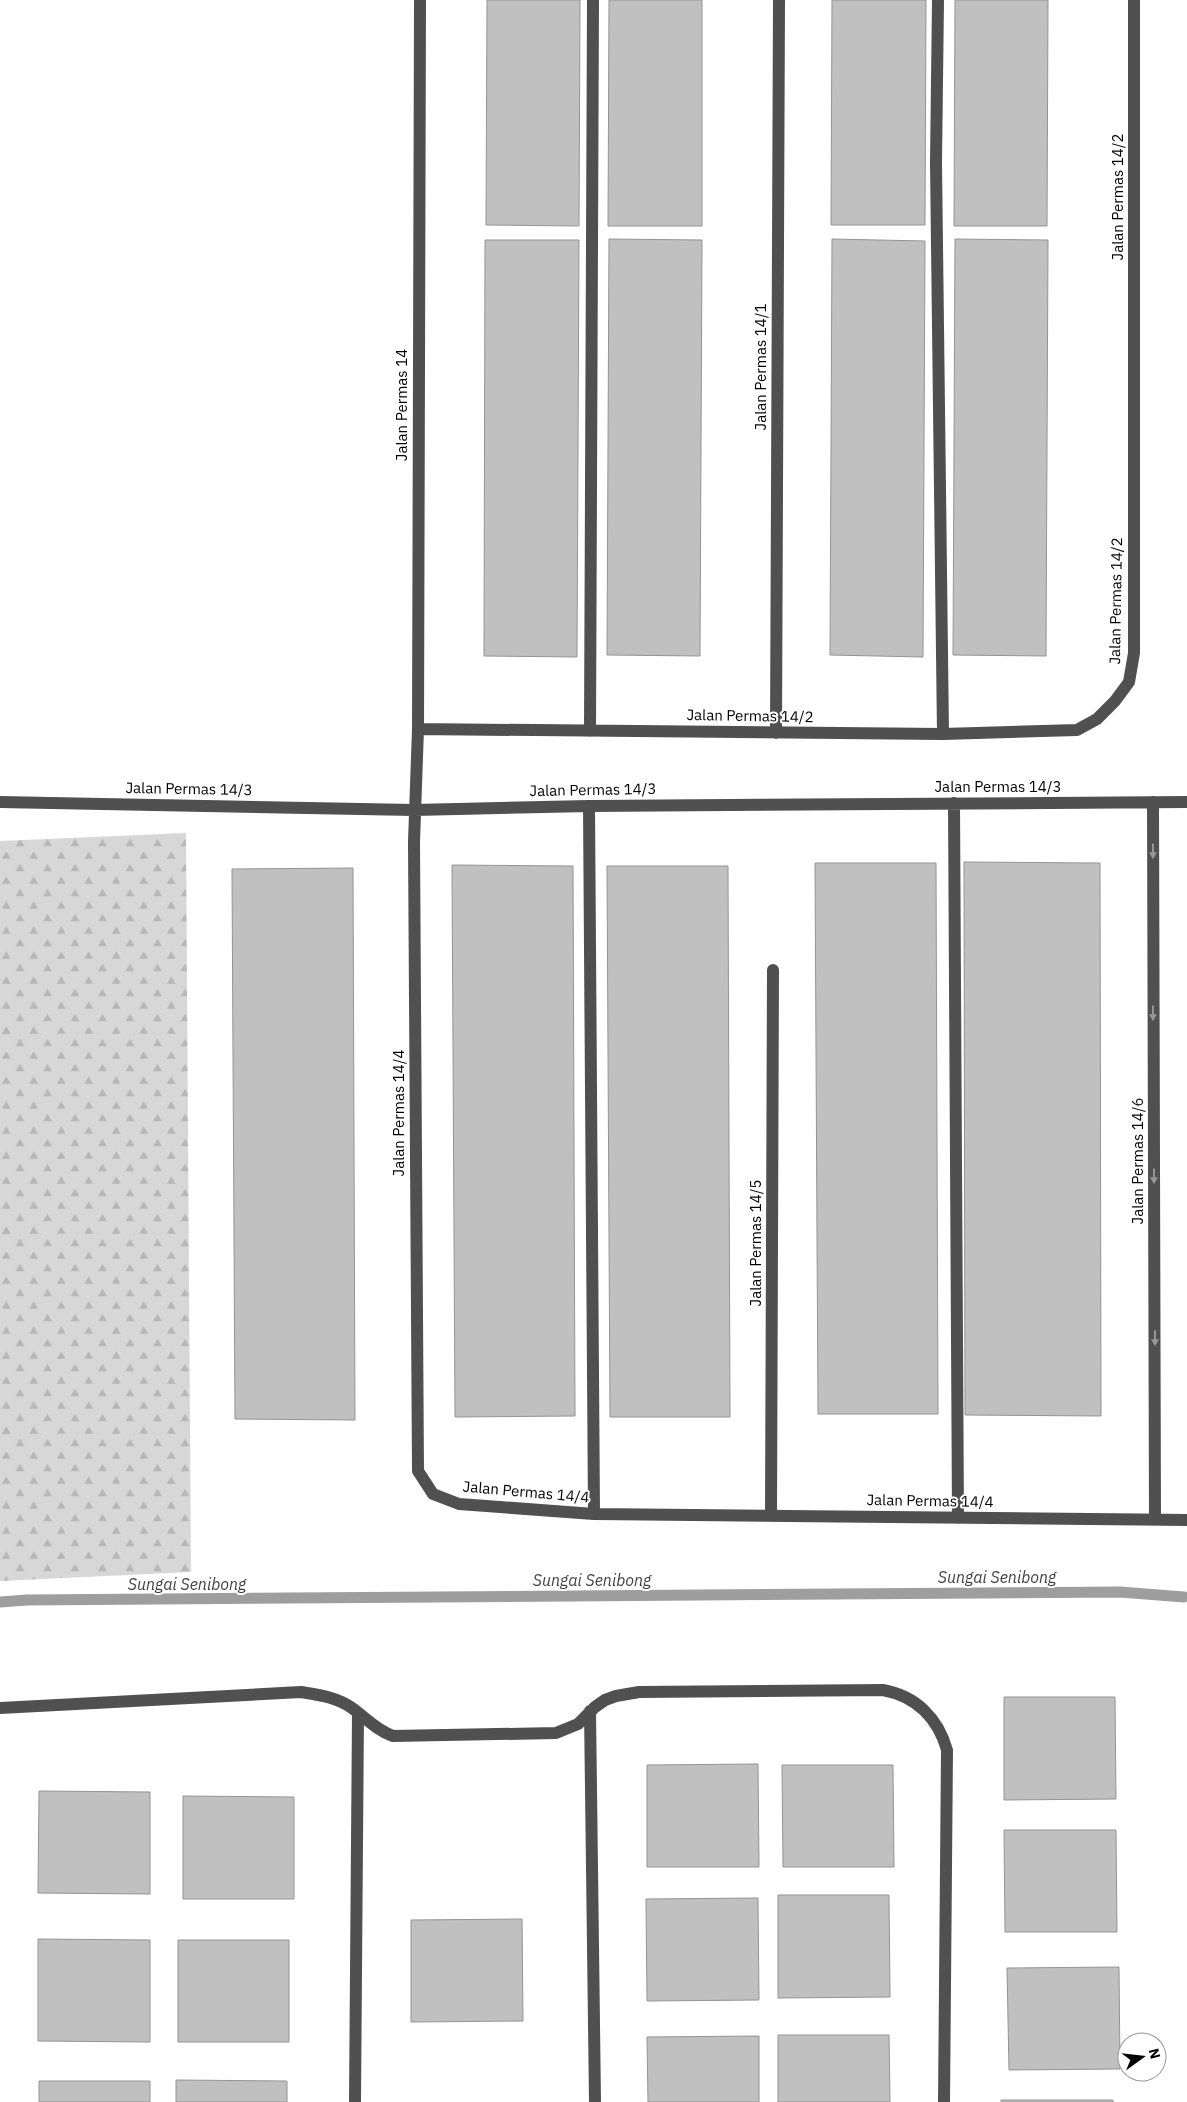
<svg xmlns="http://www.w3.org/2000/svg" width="1187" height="2102" viewBox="0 0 1187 2102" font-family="'IBM Plex Sans',sans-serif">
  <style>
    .forest { fill: url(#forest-firs) }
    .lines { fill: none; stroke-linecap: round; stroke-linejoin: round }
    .stream { stroke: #9e9e9e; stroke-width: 11 }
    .building { fill: #c0c0c0; stroke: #949494 }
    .minor { stroke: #505050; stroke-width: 12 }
    .oneway { fill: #969696 }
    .labels { text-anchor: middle; stroke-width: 4; stroke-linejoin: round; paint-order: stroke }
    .street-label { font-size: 15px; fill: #000; stroke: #fff }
    .water-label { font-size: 16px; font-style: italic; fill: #3f3f3f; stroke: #fff }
  </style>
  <defs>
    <pattern id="forest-firs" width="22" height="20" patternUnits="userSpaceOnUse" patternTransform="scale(1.25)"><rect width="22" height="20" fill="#d7d7d7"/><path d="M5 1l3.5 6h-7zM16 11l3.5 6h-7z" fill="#b7b7b7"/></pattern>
  </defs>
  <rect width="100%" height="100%" fill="#fff"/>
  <path class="forest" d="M186,833l5,739 -191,9v-740z"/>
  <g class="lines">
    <path class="stream" d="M0,1602l27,-2 1093,-8 64,5"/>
  </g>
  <path class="building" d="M487,0h93l-1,226 -93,-1z
    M609,0h93v226h-94z
    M832,0h94l-1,225h-94z
    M955,0h93l-1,226h-93z
    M609,239l93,1 -2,416 -93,-1z
    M832,239l93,2 -2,416 -93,-2z
    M955,239l93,1 -2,416 -93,-1z
    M485,240h94l-2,417 -93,-1z
    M964,862l136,1 1,553 -136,-1z
    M815,863h121l2,551h-120z
    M452,865l121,1 2,550 -120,1z
    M607,866h121l2,551h-120z
    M353,868l2,552 -120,-1 -3,-550z
    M1004,1697h111l1,102 -112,1z
    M758,1764l1,103h-112v-102z
    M782,1765h111l1,102h-111z
    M39,1791l111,1v102l-112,-1z
    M183,1796l111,1v102h-111z
    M1004,1830h112l1,102h-112z
    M778,1895h111l1,102 -112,1z
    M758,1898l1,102 -112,1 -1,-102z
    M522,1919l1,102 -112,1v-102z
    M38,1939l112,1v102l-112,-1z
    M178,1940h111v102h-111z
    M1119,1967l1,102 -111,1 -2,-102z
    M778,2035h111l1,67h-112z
    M759,2036v66h-111l-1,-65z
    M176,2080l111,1v21h-111z
    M39,2081h111v21h-111z
    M1001,2100h112v2h-112z"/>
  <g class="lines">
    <path class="minor" d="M420,0l-2,729 -4,113 4,629 15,23 26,10 135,10 593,6
      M938,0l-2,163 7,571
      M418,729l525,5 134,-4 20,-11 18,-18 14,-19 5,-29v-653
      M590,731l3,-731
      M776,733l3,-733
      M0,802l414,8 175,-4 598,-4
      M1153,802l2,717
      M954,803l4,715
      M589,806l5,708
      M771,1516l2,-546
      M0,1708l301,-16c18,3 35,5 51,16 14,10 24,22 41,28l163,-3 22,-9 17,-17 10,-7 11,-4 23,-4 244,-2c33,6 55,28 64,60l-3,352
      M590,1711l5,391
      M355,2102l3,-389"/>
  </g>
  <defs><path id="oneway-solid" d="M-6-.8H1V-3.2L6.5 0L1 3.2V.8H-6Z" transform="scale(1.25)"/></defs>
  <g class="oneway">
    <use href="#oneway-solid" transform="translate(1153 851) rotate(90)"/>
    <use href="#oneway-solid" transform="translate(1153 1013) rotate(90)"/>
    <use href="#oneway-solid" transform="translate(1154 1176) rotate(90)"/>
    <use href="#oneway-solid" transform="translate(1155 1338) rotate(90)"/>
  </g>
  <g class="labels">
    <g class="street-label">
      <text transform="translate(1118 197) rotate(-90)" y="5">Jalan Permas 14/2</text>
      <text transform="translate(761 367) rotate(-90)" y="5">Jalan Permas 14/1</text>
      <text transform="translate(402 405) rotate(-90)" y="5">Jalan Permas 14</text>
      <text transform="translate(1116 601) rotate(-89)" y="5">Jalan Permas 14/2</text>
      <text transform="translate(750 716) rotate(1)" y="5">Jalan Permas 14/2</text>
      <text x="998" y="792">Jalan Permas 14/3</text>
      <text transform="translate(189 789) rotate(1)" y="5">Jalan Permas 14/3</text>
      <text transform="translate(593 790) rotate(-1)" y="5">Jalan Permas 14/3</text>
      <text transform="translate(399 1113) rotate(-90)" y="5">Jalan Permas 14/4</text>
      <text transform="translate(1138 1161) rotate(-90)" y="5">Jalan Permas 14/6</text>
      <text transform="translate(756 1243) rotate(-90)" y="5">Jalan Permas 14/5</text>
      <text transform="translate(526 1492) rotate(5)" y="5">Jalan Permas 14/4</text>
      <text transform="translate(930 1501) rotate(1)" y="5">Jalan Permas 14/4</text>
    </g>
    <g class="water-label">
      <text x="997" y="1583">Sungai Senibong</text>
      <text x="592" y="1586">Sungai Senibong</text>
      <text x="187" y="1590">Sungai Senibong</text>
    </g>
  </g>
  <g transform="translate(1142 2057) rotate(75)"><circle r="24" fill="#ffffff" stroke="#999999"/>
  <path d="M0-4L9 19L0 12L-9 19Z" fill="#000000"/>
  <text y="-8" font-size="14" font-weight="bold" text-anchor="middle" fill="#000000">N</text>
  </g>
</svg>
